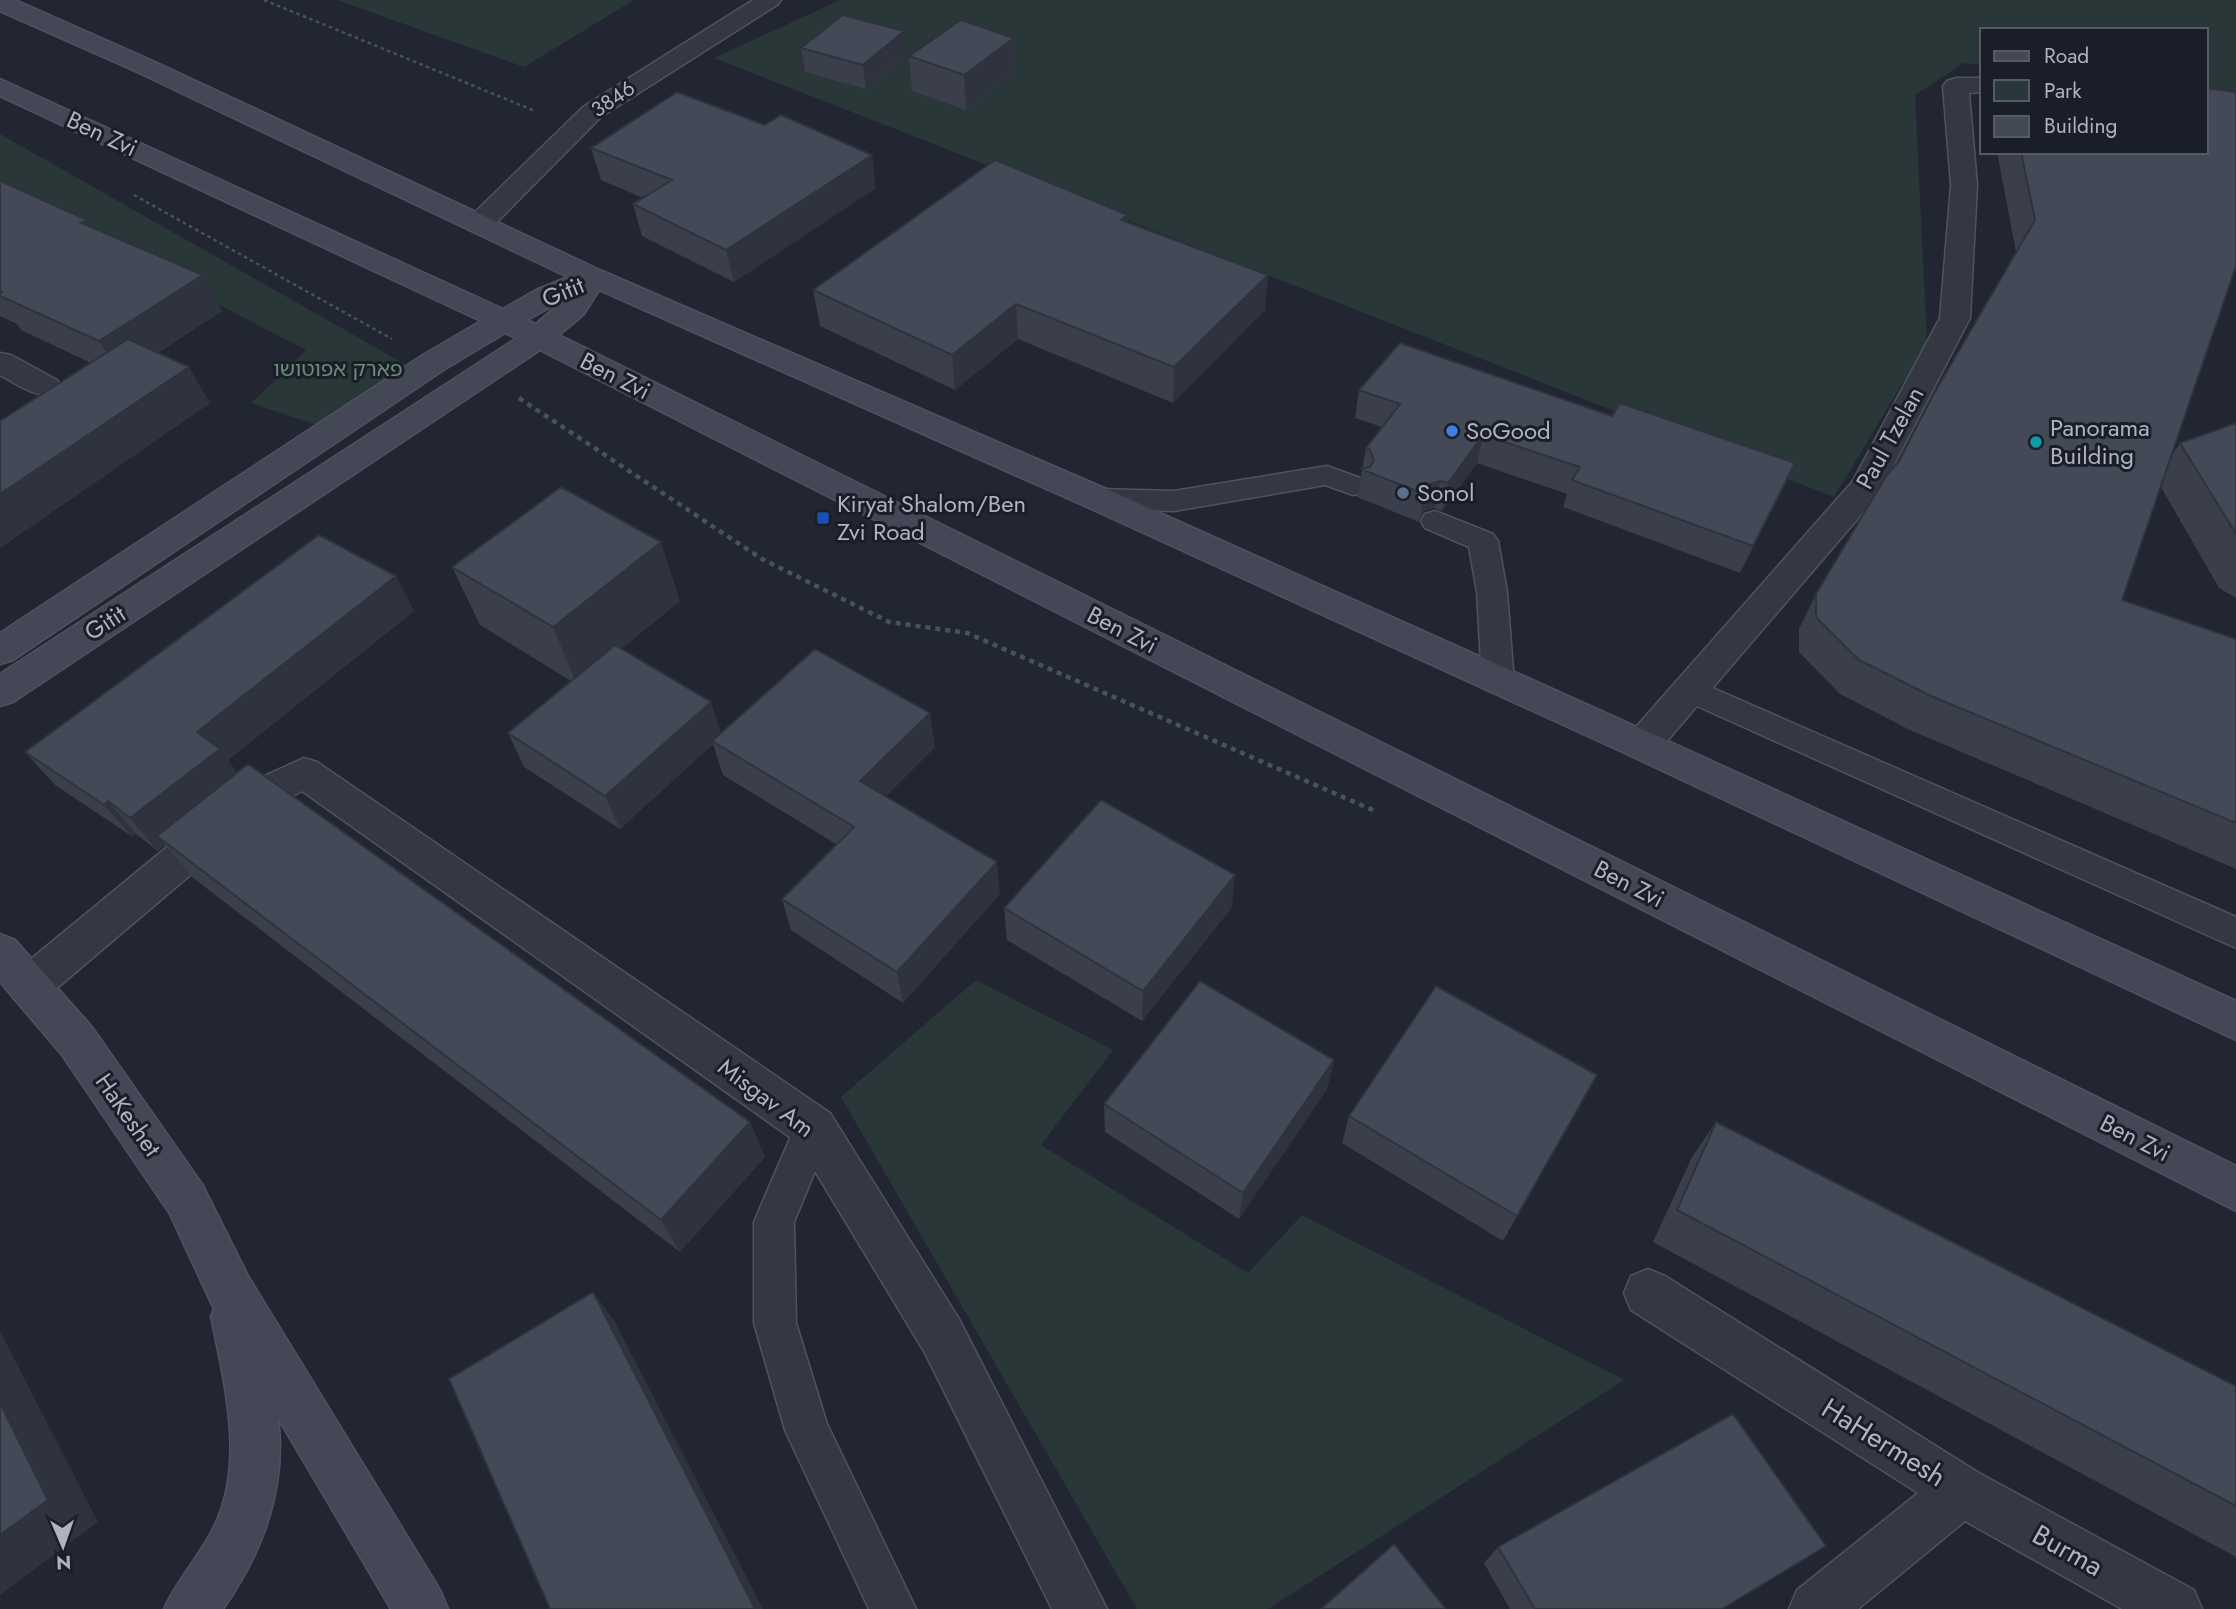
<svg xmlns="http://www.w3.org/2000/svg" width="2236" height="1609" viewBox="0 0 2236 1609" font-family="Jost,'Noto Sans Hebrew',sans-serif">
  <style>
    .green { fill: #293739 }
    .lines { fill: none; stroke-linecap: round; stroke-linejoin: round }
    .lane-casing { stroke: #4f535e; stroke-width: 3 }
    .street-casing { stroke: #4f535e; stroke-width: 3 }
    .secondary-casing { stroke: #4f535e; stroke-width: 3 }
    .path-far1 { stroke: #485358; stroke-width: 2.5; stroke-dasharray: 3.5 3.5; stroke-linecap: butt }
    .path { stroke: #485358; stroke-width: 4.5; stroke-dasharray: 5 5; stroke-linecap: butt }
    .lane { fill: #353843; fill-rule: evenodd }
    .street { fill: #353843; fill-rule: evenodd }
    .secondary { fill: #434756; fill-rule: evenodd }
    .wall { fill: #3a3f4b }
    .shaded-wall { fill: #2f333d }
    .building { fill: #434957; stroke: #2f333d; stroke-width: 2 }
    .shop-dot { fill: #3f7fe0; stroke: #1a1e28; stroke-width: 2.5 }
    .culture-dot { fill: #0f9aa8; stroke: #1a1e28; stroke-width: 2.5 }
    .service-dot { fill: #5c6f8a; stroke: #1a1e28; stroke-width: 2.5 }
    .transit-dot { fill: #1a4fb4; stroke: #1a1e28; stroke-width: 2.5 }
    .labels { text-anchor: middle; stroke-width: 6; stroke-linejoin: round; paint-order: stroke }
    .far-street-label { font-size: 21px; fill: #afb3c0; stroke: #1a1e28 }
    .far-park-label { font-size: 21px; fill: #6a8d78; stroke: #1a1e28 }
    .street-label { font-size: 24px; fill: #afb3c0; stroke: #1a1e28 }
    .poi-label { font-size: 24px; fill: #afb3c0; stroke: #1a1e28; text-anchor: start }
    .near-street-label { font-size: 28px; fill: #afb3c0; stroke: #1a1e28 }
  </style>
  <rect width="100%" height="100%" fill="#222632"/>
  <path class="green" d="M337,0h297l-110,67z
    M840,0h1396v93l-30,-4v-59h-224v35l-18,-2 -49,32 12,248 -93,154 -1120,-439z
    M0,134l410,233 -90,59 -69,-23 55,-53 -306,-159z
    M976,980l137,70 -72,95 207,128 54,-58 322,165 -356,229h-131l-296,-512z"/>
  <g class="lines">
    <g class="lane-casing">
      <path id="lane" d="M1327,466l36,13 4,7 -4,7 -10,2 -28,-10 -151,26 -75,-2 -10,-3 -4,-7 4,-7 10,-3 75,2z
        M1435,511l58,23 5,7 9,51 7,90 -5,8 -11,4 -11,-4 -5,-8 -5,-90 -8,-45 -44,-19 -4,-7 4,-7z
        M1690,678l546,239v31l-557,-250 -5,-8 5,-8z
        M814,1110l14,5 5,13 -39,94 2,101 31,101 89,185h-47l-84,-179 -31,-107v-101l46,-107z"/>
    </g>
    <g class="street-casing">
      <path id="street" d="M753,0h28l-4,5 -176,112 -112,113 -10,2 -10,-2 -4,-6 4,-6 114,-111z
        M1956,78h26v14l-13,1 8,92 -7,133 -92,177 -223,260 -13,4 -13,-4 -6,-10 6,-10 224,-254 87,-163 11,-133 -8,-99 4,-5z
        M0,353l11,2 46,25 4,7 -4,7c-21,5 -39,-9 -57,-19z
        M304,758l13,4 513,351 129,206 148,290h-55l-127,-256 -127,-210 -496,-352 -34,18 -224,190 -15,5 -15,-5 -6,-13 6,-13 226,-186z
        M1648,1269l17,7 314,197 215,117 8,19h-80l-157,-88 -107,88h-69l8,-19 121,-97 -287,-183 -7,-17 7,-17z"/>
    </g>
    <g class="secondary-casing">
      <path id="secondary" d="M0,0h15l138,61 449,210 509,220 544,244 581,266v39l-607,-285 -542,-248 -488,-217 -15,24 -25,21 1677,831v45l-1696,-861 -527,352 -13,4v-32l517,-336 -12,-5 -60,36 -432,291 -13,4v-31l423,-278 58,-34 -481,-225v-17l503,230 33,-19 32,-13 -433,-206 -135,-60zM565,299l-29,25 -9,-4z
        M0,934l15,6 77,87 110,157 46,92 192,314 8,19h-57l-113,-191c9,70 -15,134 -55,191h-59c13,-30 36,-53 50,-82 32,-65 10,-144 -3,-211l3,-7 -44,-95 -108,-159 -62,-73z"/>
    </g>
    <path class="path-far1" d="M264,0l271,111
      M134,195l258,144"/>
    <path class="path" d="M519,398l243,161 127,63 78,11 408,178"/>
    <use href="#lane" class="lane"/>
    <use href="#street" class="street"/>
    <use href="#secondary" class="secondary"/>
  </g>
  <path class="wall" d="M1014,38l2,34 -50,38 -54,-19 -3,-35z
    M801,48l106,6 -41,35 -61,-17z
    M591,148l285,40 -142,94 -92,-46 -9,-32 10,-6 -42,-18z
    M1997,152h209l-35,304 9,-13 56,-20v175l-17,-10 -58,-101 -39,113 114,39v230l-326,-139 -70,-36 -41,-42v-23l17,-35 83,-133 117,-209z
    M0,181l91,46 131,84 -64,42 52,50 -210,145v-127l91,-58 -70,-33 -4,-6 -17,-8z
    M1128,223l137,87 -92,93 -155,-64 -63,51 -135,-64 -7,-36z
    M1359,390l253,26 183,47 -13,28 -42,82 -177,-66 4,-13 -90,-31 -35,48 -8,-3 -10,3 -5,11 -62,-25 9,-49 16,-21 -27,-9z
    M452,567l228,34 -59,48 100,84 214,14 -49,49 114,98 -97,109 -112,-73 -9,-31 54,-55 -113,-69 -10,-31 -93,85 -96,-62 -16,-34 63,-52 -91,-56z
    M414,611l-186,149 9,13 513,349 15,35 -85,95 -488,-375 -27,-32 -7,6 -22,-17 -3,3 -78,-52 -30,-33z
    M1232,907l-90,114 -135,-81 -3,-32z
    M1334,1060l-7,29 -88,130 -134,-87 -1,-28z
    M1597,1075l-94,166 -161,-98 7,-27z
    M1716,1122l520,264v171l-583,-315 39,-85z
    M1498,1547l224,62h-212l-26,-46z"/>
  <path class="shaded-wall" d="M904,31l3,23 -41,35 -3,-24z
    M1014,38l2,34 -50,38 -2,-35z
    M872,155l4,33 -142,94 -8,-32z
    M1128,215l-1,35 -6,-30z
    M87,220l21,35 -27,-32z
    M203,275l19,36 -101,66 -22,-36z
    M1268,275l-3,35 -92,93 1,-36z
    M1016,304l2,35 -63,51 -3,-35z
    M189,367l21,36 -210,145v-54z
    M1483,435l-6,28 -35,48 6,-28z
    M1795,463l-13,28 -42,82 13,-27z
    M1440,481l-6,27 -10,3 -5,11 5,-28 6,-10z
    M661,542l19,59 -103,84 -24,-58z
    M396,576l18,35 -186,149 16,22 -87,54 8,9 -7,6 -28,-33 67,-86z
    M711,702l11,34 -10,5 1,3 -93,85 -15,-33z
    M930,713l5,34 -67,67 -8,-33z
    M108,801l28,33 -3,3 -29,-32z
    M997,862l3,32 -97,109 -6,-31z
    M1235,875l-3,32 -90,114 1,-30z
    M1334,1060l-7,29 -88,130 4,-26z
    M1597,1075l-15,29 -79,137 14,-25z
    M750,1122l15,35 -85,95 -19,-32z
    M593,1292l22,30 148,287h-8z
    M0,1331l98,191 -98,73z"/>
  <path class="building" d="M843,15l61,16 -41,34 -62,-17z
    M961,20l53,18 -50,37 -55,-19z
    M2206,88l30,4v174l-114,334 114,39v184l-305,-127 -72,-36 -43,-43v-23l70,-118 13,-15 33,-64 103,-177 -14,-68h185z
    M677,92l88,33 16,-10 91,40 -146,95 -93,-46 39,-24 -81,-32z
    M995,160l133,55 -7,5 147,55 -94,92 -158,-63 -64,51 -139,-65z
    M0,181l87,39 -6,3 122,52 -104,66 -99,-45v-3l2,-1 -2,-1z
    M128,339l61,28 -189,127v-73z
    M1400,343l212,73 8,-13 175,60 -42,83 -181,-66 8,-13 -97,-32 -35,48 -8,-2 -10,3 -6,10 -63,-25 9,-2 4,-7 -4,-10 -4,-2 34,-44 -41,-14z
    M2236,423v111l-56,-91z
    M561,487l100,55 -108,85 -101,-60z
    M319,535l77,41 -199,156 23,17 -90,69 -22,-17 -4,4 -79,-53z
    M615,645l96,57 -106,94 -97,-63z
    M815,649l115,64 -70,68 137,81 -100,110 -115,-73 72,-72 -142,-86z
    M248,764l502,358 -89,98 -504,-384z
    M1101,800l134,75 -92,116 -139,-83z
    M1200,981l134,79 -91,133 -139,-89z
    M1436,986l161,89 -80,141 -168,-100z
    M1716,1122l520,264v120l-559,-296z
    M593,1292l162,317h-205l-101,-230z
    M0,1403l48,97 -48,35z
    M1733,1414l93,132 -104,63h-187l-37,-62z
    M1394,1544l52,65h-125z"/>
  <circle class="shop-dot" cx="1452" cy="431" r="7"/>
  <circle class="culture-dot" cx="2036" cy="442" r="7"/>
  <circle class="service-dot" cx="1403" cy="493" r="7"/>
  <rect class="transit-dot" x="816" y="511" width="14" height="14" rx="3.5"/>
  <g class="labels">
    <g class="far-street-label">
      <text transform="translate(613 99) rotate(-34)" y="7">3846</text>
    </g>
    <g class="far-park-label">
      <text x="338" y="376">פארק אפוטושו</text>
    </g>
    <g class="street-label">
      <text transform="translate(102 134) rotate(25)" y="8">Ben Zvi</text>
      <text transform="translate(563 292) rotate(-22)" y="8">Gitit</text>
      <text transform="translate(615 376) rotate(27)" y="8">Ben Zvi</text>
      <text transform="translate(1890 438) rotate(-61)" y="8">Paul Tzelan</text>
      <text transform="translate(105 623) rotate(-33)" y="8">Gitit</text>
      <text transform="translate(1122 630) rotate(27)" y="8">Ben Zvi</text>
      <text transform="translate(1629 884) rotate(27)" y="8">Ben Zvi</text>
      <text transform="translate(766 1098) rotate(37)" y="8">Misgav Am</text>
      <text transform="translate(128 1115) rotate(55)" y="8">HaKeshet</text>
      <text transform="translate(2135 1138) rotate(27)" y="8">Ben Zvi</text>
    </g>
    <g class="poi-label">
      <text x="2050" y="436">Panorama<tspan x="2050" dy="28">Building</tspan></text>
      <text x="1466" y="439">SoGood</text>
      <text x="1417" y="501">Sonol</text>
      <text x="837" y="512">Kiryat Shalom/Ben<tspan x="837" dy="28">Zvi Road</tspan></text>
    </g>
    <g class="near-street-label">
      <text transform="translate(1884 1442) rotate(32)" y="10">HaHermesh</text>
      <text transform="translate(2068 1550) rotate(29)" y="10">Burma</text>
    </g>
  </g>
  <rect x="1980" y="28" width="228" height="126" fill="#1a1e28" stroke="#565a65" stroke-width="2"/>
  <rect x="1994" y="51" width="35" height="10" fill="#434756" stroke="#565a65" stroke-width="2"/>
  <text x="2044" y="63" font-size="21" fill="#afb3c0">Road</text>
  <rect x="1994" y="80" width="35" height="21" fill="#293739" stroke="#565a65" stroke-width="2"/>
  <text x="2044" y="98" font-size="21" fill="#afb3c0">Park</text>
  <rect x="1994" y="116" width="35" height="21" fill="#434957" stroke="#565a65" stroke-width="2"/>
  <text x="2044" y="133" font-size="21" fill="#afb3c0">Building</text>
  <g transform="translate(63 1546) rotate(178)" stroke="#1a1e28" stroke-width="5" paint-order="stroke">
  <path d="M0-5L12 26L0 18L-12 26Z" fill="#afb3c0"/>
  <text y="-10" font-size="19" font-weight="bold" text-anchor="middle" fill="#afb3c0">N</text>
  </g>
</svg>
